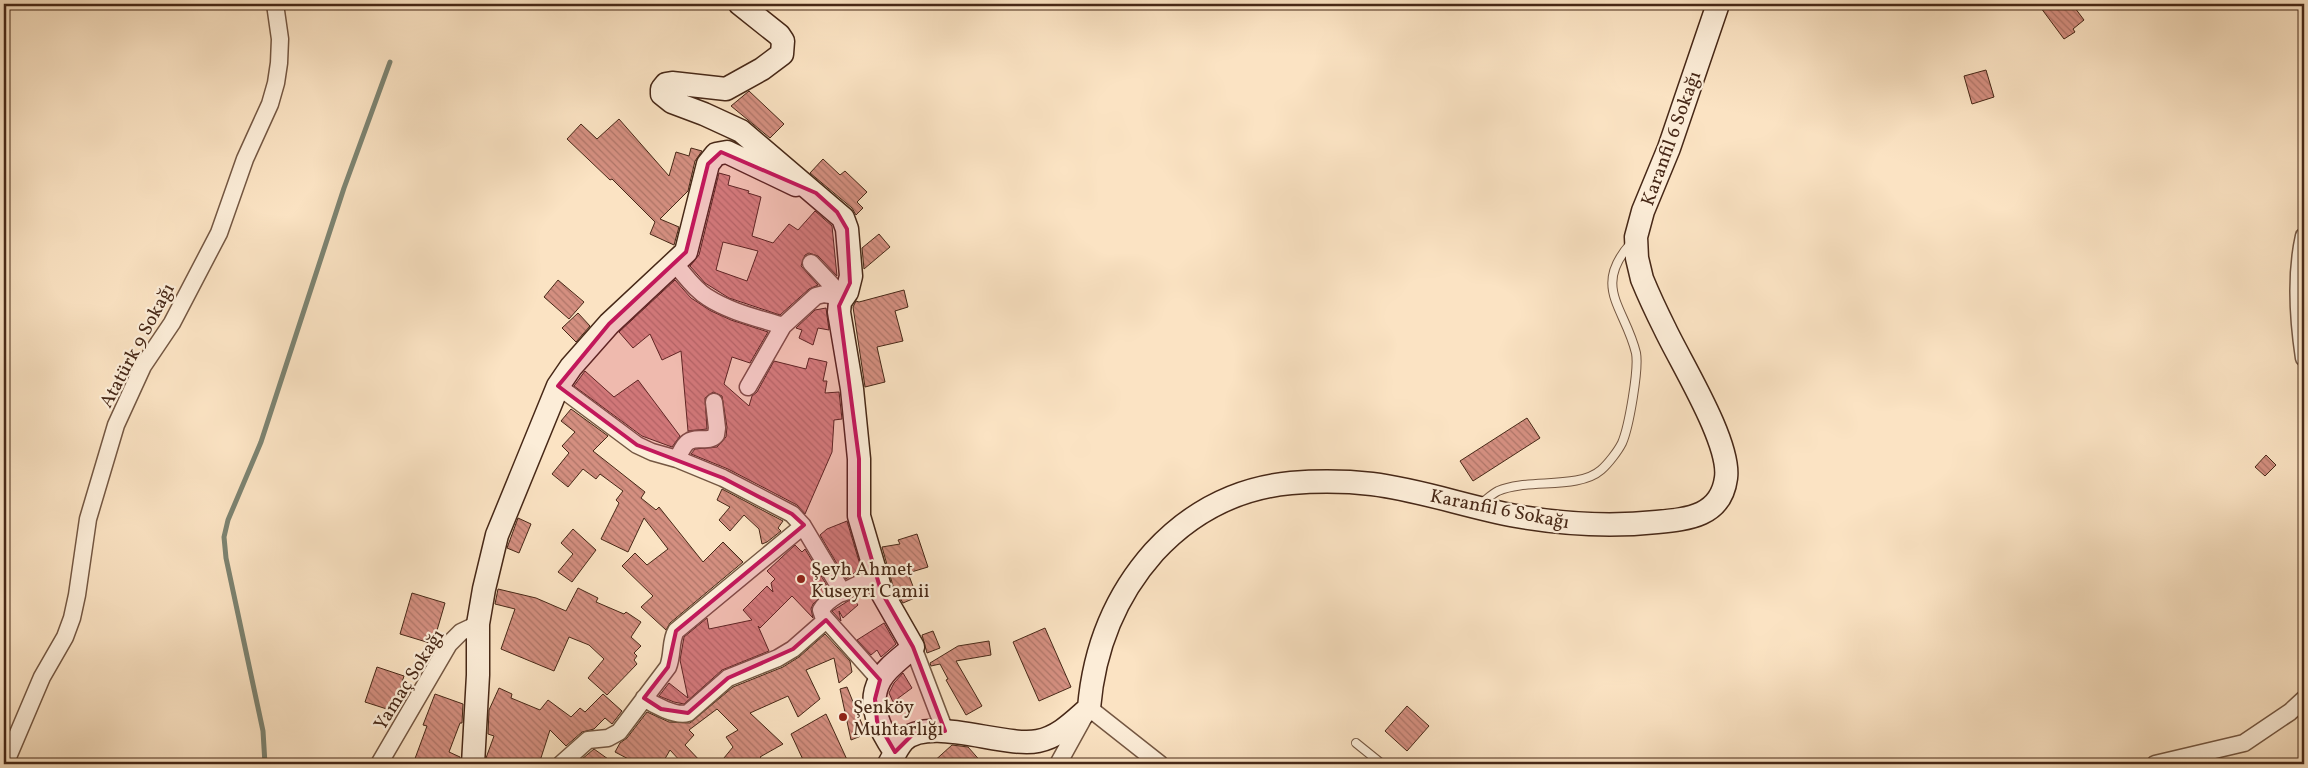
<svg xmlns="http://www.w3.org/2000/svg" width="2308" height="768" viewBox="0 0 2308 768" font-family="Vollkorn,serif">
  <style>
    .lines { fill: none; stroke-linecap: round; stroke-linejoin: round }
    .stream { stroke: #7c8371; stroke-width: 5 }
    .building { fill: url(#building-back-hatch); stroke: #472817; fill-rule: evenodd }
    .lane-casing { stroke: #745742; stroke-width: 10 }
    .street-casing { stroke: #745742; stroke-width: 19 }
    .secondary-casing { stroke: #472817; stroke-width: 25 }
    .lane { stroke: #fcedd8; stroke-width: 8 }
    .street { stroke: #fcedd8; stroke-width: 16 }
    .secondary { stroke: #fcedd8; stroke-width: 22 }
    .marked { fill: #c2185b; fill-opacity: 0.2; stroke: #c2185b; stroke-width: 4; stroke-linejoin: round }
    .poi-dot { fill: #8f2418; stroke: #fcedd8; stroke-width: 2 }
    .labels { text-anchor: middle; stroke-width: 4.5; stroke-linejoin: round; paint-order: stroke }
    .street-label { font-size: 19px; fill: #472817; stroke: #fcedd8 }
    .poi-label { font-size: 19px; fill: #472817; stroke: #fcedd8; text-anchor: start }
  </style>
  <defs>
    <pattern id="building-back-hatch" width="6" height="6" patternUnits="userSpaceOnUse" patternTransform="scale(1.25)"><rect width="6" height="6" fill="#d48f80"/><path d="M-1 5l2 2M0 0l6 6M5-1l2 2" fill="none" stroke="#ae7568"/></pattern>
  </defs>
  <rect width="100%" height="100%" fill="#fbe3c3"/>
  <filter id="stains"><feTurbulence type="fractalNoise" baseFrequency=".004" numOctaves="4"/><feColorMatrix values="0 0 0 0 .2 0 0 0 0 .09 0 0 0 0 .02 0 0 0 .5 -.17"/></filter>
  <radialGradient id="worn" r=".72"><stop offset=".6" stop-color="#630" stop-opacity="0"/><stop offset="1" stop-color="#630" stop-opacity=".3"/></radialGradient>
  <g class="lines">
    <path class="stream" d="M265,764l-2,-33 -37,-173 -2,-21 4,-17 33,-78 83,-254 46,-126"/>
  </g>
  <path class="building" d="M2038,4h34l12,16 -11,9 2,3 -11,7z
    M1986,70l8,27 -22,7 -8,-28z
    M749,91l35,33 -14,14 -39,-32z
    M619,119l50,57 7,-24 13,4 2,-8 11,3 -7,10 -7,30 -28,28 19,8 -5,18 -24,-11 5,-12 -43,-43 -2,1 -43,-41 14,-15 16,15z
    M823,159l17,16 5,-4 22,21 -10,10 6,6 -7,7 -4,-7 -42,-35z
    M719,173l11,3 -2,9 21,6 -1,2 13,4 -9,39 21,7 16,-19 9,6 17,-19 17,15 5,50 -19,-20 -9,-3 -4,2 -4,11 17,19 -9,4 -29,26 -51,-17 -24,-15 -15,-17 9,-11zM723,242l35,9 -11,30 -31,-11z
    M879,234l11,13 -26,22 -2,-21z
    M558,280l26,22 -15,17 -25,-22z
    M675,280l16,18 20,13 20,9 37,12 -18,31 -18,-6 -8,27 25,22 3,-10 5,-4 17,-31 32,8 3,-11 18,4 -4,19h4l-2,12 14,-1 3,27 -8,1 -2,32 -27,62 -8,-9 -69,-36 -37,-15 4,-5 22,-2 9,-10 1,-10 -5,-31 -9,-4 -8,6 2,31 -19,2 -7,-80 -19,9 -12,-26 -17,14 -14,-16z
    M904,290l4,17 -13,4 8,30 -26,6 8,35 -20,5 -12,-80 3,-6 3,1z
    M826,308l3,22 -11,-2 -5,17 -14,-7 3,-8 -6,-2 19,-18z
    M578,313l12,13 -14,16 -14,-14z
    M585,371l29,26 24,-17 42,56 -8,11 -30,-11 -68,-50z
    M571,409l37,27 -15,15 52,41 -4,6 15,12 3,-3 44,55 20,-20 20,20 -73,61 -4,7 -25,-23 12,-11 -31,-30 13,-13 12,12 21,-16 -24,-31 -16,34 -27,-13 18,-36 -3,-3 7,-9 -23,-17 -4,5 -13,-10 -15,18 -16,-13 17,-21 -7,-7 13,-14 -14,-11z
    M1527,418l13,20 -67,43 -13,-20z
    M2266,455l10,10 -11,11 -10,-9z
    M722,489l61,32 -5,7 3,3 -14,11 -5,2 -3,-15 -15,-14 -14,16 -11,-11 11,-13 -13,-7z
    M518,518l13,6 -12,29 -12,-5z
    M847,521l14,47 -15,11 -26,-44 7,-6z
    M573,529l23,21 -24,32 -14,-10 15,-18 -12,-11z
    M917,534l11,33 -20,6 9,24 -14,6 -10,-17 -11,-39 18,-3 -2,-4z
    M795,545l7,7 3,-3 24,40 -16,15 -2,5 2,9 -21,-22 -32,32 -2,-2 11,25 -47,19 -38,34 -10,-2 -15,-6 10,-13 19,15 -8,-38 4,-23 23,-19 2,11 43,-9 -9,-10 24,-24 6,6 -2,-9 4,-4 -8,-8z
    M578,588l20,10 -2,4 28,12 2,-2 15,10 -10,15 10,9 -7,7 3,3 -3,4 3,4 -30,31 -19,-17 16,-19 -15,-14 -20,-8 -15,34 -53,-22 14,-40 -20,-5 3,-15 38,9 30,13z
    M412,593l33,10 -12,41 -33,-10z
    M853,598l5,7 -15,13 -4,-7 2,10 -9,-10z
    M884,623l12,21 -15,13 -4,-7 -6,5 -14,-15z
    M1045,628l26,59 -32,14 -26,-59z
    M933,631l7,17 -13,5 -5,-18z
    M825,634l25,27 2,11 -13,11 -5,-25 -28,12 14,29 -22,18 -10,-21 -38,17 33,31 -23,13 7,7h-48l14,-17 -7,-10 12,-7 -21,-21 -28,21 5,5 -9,10 18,19h-20l-13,-14 -8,14h-24l-23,-12 5,-9 7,-5 20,-26 22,10 21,1 43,-36 50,-20 16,-10z
    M989,641l2,14 -35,6 26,45 -16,9 -20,-35 2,-1 -8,-15 -9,2 -1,-3 28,-17z
    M377,667l27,9 -11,35 -28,-9z
    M903,673l9,15 -19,14 -4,-9 5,-10z
    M847,687l19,47 -15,6 -11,-51z
    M499,688l13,6 -1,4 29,12 8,-10 23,17 9,-9 5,4 18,-18 19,17 -10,13 -7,-6 -11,11 -12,3 -16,14 -16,-16 -11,34h-38l-15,-6 8,-22 -6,-2 1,-24z
    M435,694l28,10 -1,19h-2l-11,29 11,5v7h-47l14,-38 -4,-1z
    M1407,706l22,20 -22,25 -22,-20z
    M826,714l23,50h-44l-14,-30z
    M952,745l16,2 15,17h-52z
    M594,749l21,15h-39z"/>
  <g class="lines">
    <g class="lane-casing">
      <path id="lane" d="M1480,504c6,-4 12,-10 18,-13 29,-13 80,-1 103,-21 7,-6 17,-19 21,-27 7,-16 17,-74 14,-90 -11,-46 -45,-66 -4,-111
        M1356,743l26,21"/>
    </g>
    <g class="street-casing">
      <path id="street" d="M2304,236c-9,40 -6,82 0,122
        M811,263l32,34
        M675,264c10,11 19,25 32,33 23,15 51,21 76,29l33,-30 8,-2 19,3
        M558,386l79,59 15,7 25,7 46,19 69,36 11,12 40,67
        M748,387l35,-61
        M677,459c3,-5 6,-14 11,-17 9,-7 20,2 28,-7l1,-7 -3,-26
        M875,576c-14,8 -46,19 -54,34l2,6 57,64
        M913,647l32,84
        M644,698c10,7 32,19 44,15l40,-35 50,-20 15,-9 33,-29
        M5,764l37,-87 23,-40 7,-19 5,-23 11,-76 28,-94 27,-59 29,-43 47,-90 26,-74 25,-55 6,-21 3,-20 1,-24 -5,-35
        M379,764l70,-120 12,-12 17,-8
        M561,764l27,-24 20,-2 11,-6 49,-65c5,-12 2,-26 8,-36l127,-105
        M1058,764l31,-56 71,56
        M2155,764l89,-21 46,-31 14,-13"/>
    </g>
    <g class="secondary-casing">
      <path id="secondary" d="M740,4l39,31 4,6 -1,13 -20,15 -36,20 -54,-6 -6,1 -4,5v5l10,8 32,12 37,17 102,87 4,11 4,47 -4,16 -7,10 -1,10 13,77 7,70v57l22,75 32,56c-10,10 -26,20 -33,33 -14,25 1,51 15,72
        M473,764l5,-89v-51l6,-35 13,-54 61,-149 13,-19 38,-43 77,-72 22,-88 8,-10 11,-2 69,33
        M889,764c4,-7 8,-16 14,-23 26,-26 101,7 135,0 21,-4 36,-20 51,-33 5,-59 25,-111 65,-156 37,-40 83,-64 137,-69 26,-2 54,-2 81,1 49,6 95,23 144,32 46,8 94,11 141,6 32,-3 64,-6 69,-44 5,-35 -45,-115 -61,-149 -8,-16 -16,-33 -23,-50l-5,-21 -1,-21 7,-26 26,-63 49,-144"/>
    </g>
    <use href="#lane" class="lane"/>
    <use href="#street" class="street"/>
    <use href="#secondary" class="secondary"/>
  </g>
  <path class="marked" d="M721,152l95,41 21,19 10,17 3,54 -11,23 20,153v57l22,75 32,56 32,84 -33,4 -17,17 -18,-31 -2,-22 5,-19 -54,-60 -33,29 -65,29 -40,35 -27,-4 -17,-11 24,-31 8,-36 128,-106 -12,-11 -69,-36 -86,-33 -79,-59 51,-62 77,-72 22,-88z"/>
  <g class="poi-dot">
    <circle cx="801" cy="579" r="5"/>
    <circle cx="843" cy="717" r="5"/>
  </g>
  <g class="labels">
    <g class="street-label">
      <text transform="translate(1670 138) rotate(-70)" y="7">Karanfil 6 Sokağı</text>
      <text transform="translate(136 345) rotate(-62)" y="7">Atatürk 9 Sokağı</text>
      <text transform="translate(1500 508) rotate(11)" y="7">Karanfil 6 Sokağı</text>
      <text transform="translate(408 679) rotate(-58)" y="7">Yamaç Sokağı</text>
    </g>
    <g class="poi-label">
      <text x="811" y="575">Şeyh Ahmet<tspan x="811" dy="22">Kuseyri Camii</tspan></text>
      <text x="853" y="713">Şenköy<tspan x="853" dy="22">Muhtarlığı</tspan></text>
    </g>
  </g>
  <rect width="2308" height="768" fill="none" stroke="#fbe3c3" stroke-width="20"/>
  <rect x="5" y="5" width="2298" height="758" fill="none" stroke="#472817" stroke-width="2.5"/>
  <rect x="10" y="10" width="2288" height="748" fill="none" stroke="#472817"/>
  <rect width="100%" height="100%" filter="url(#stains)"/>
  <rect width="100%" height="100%" fill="url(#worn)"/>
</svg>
